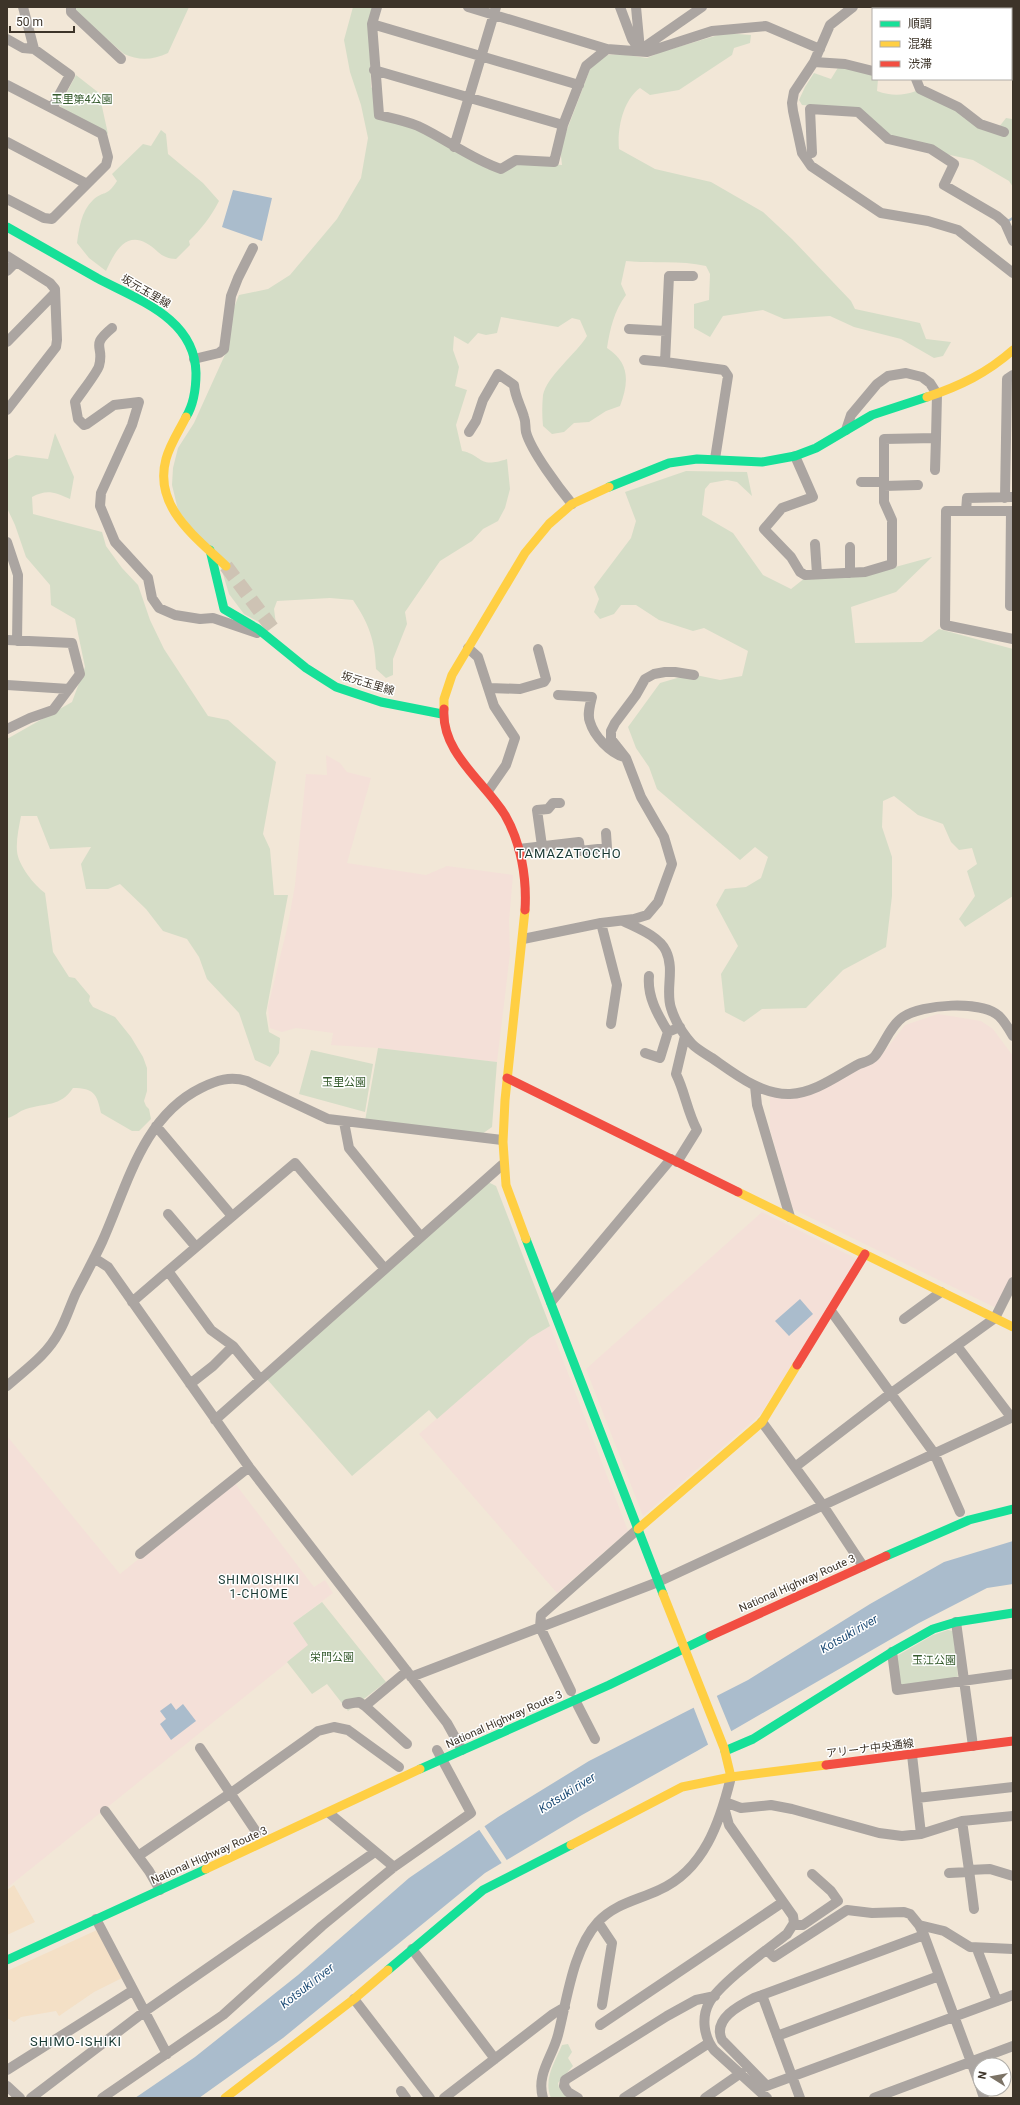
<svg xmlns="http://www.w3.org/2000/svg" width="1020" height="2105" viewBox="0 0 1020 2105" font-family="Roboto,'Noto Sans JP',sans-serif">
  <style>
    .built { fill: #f4e0c6 }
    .industrial { fill: #f4e0d8 }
    .green { fill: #d5ddc7 }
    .water { fill: #aabccc }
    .pier { fill: #f2e7d7 }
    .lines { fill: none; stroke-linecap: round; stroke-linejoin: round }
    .stream { stroke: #aabccc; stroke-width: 2.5 }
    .secondary-tunnel { stroke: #cec3b4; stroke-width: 14; stroke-dasharray: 14 7; stroke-linecap: butt }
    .street { stroke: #aba5a1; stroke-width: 10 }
    .fast { stroke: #16e098; stroke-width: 9 }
    .slow { stroke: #ffcf43; stroke-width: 9 }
    .jam { stroke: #f24e42; stroke-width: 9 }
    .labels { text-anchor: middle; stroke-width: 3; stroke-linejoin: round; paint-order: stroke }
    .park-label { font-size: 11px; fill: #345a2c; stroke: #fff }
    .street-label { font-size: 11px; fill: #3d3429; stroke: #fff }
    .neighbourhood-label { font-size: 12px; letter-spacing: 1px; fill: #183832; stroke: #fff }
    .water-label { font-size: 12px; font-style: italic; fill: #204e77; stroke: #fff }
    .quarter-label { font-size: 13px; letter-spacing: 1px; fill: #183832; stroke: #fff }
  </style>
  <rect width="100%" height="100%" fill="#f2e7d7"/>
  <path class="built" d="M14,1885l21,37 -28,13v-45z
    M97,1930l25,48 -28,14 -35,24 -3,-5 -35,6 -7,5 -7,-4v-47z"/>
  <path class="industrial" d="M326,755l14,8 7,9 24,6 -24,85 79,12 21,-9 66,9 -4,46 1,33 -13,108 -119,-14 -47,-3 2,-12 -37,-5 -14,4 -12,-4 -2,-21 20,-83 7,-39 11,-111 21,1z
    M938,1014l43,7 12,8 20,27v218l-17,34 -203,-99 -23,-79v-35l24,3 83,-37 28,-36z
    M762,1212l95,47 -96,155 -118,102 -57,-147z
    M550,1326l78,205 -71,62 -138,-159 111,-96z
    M7,1436l113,138 114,-92 80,105 11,-7 8,13 -40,30 16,22 -302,243z"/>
  <path class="green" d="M73,7h116l-21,46c-15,7 -29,8 -44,1l-48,-42z
    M353,7h21l-5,17 2,63 4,5 2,25 39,11 72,41 27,-7 47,3 -2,-17 32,-84 15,-9 13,-1 27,4 14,-6 64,-19 26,2 -1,8 -16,5 -2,7 -53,35 -29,5 -10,-7c-17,12 -23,41 -21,61l36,20 56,13 52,30 29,27 59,62 4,8 65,14 6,16 25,3 -8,14 -9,2 -33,-19 -47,-12 -24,-11 -46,3 -21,-9 -40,6 -13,21 -16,-9v-24l15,-4 1,-26 -4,-8c-26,-6 -53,-2 -80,-5l-5,23 5,11c-12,16 -16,34 -19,53 23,15 22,34 13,58l-14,5 -17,11 -15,1 -10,9 -12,2 -9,-8c-1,-10 -1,-21 0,-31 4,-19 33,-41 44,-59l-7,-16 -8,-2 -14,9 -57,-10 -4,16 -11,2 -8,-2 -10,11 -14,-8 -1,14 6,17 -4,19 12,4 -11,35 6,26c21,4 16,18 45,8l3,30 -5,19 -7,13 -15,8 -11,12 -32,20 -35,51 2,12 -14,35v16l-7,3 -10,-9c-1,-29 -7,-45 -23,-69l-23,-2 -53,3 -3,8 2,15 -6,4 -26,-14 -15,-20 -9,-30 -42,-54 -6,-25 1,-17 5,-20 16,-25 34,-75 5,-38 6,-15 29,-6 22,-14 47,-56 24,-41 7,-40 -7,-33 -11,-33 -6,-32z
    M839,66l18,4 16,6v3h5l-1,12c14,5 25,5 39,0l83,36 7,-9 6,1 1,68 -4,-6 -36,-21 -23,-5 -60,-18 -30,-28 -58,-4 -3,-5 6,-13 9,-14 17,6z
    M76,75l23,18 9,41 -47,-27 -1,-2z
    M161,130l5,4 2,20 35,29 16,18c-8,16 -18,28 -30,40l1,4 -14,14c-17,-1 -17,-9 -30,-16 -22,-12 -33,13 -40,28l-17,-13 -12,-15c2,-14 4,-32 16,-43 11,-10 13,-2 24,-19l-5,-7 31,-30 8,2z
    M55,433l19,44 -4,22c-16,-7 -23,-10 -38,-2l1,17 69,18 4,14 16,22 16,17 12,35 14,29 44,67 20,4 48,42 -13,72 7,15 4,46h14l-22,118 3,19 11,6 -1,15 -9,14 -15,-7 -16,-47 -32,-34 -8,-22 -12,-18 -24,-8 -17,-22 -26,-25 -12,5h-22l-5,-25 10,-17 -41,2 -13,-33h-16c-2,11 -5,24 -4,35 1,14 17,34 28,42l8,59 16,25 6,1 15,18 -1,5 4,6 22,10 16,20 12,20 4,11v23l-3,10 2,5 3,3 2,10 -12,12h-7l-31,-18c-4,-19 -7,-25 -28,-25 -12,19 -29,15 -47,21 -7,2 -12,8 -19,9v-379l65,-37 13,-35 -10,-48 -24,-14 -1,-20 -24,-28 -11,-32 -8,-17v-48l9,-5 32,4z
    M686,471l61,1 5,24 -15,-14 -10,-2 -17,3 -5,6 -3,26 31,18 30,42 28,14 14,-11 61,-3 66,-18 -36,35 -45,15 4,36 67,-1 17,-13 74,20v247l-48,31 -6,-8 16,-23 -8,-25 10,-7 -5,-16 -13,2 -8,-8 -8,-18 -25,-9 -24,-19 -11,5 -1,26 10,30v39l-6,51 -43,23 -37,38 -44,1 -18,13 -19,-10 -4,-38 17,-28 -22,-41 9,-16 21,-2 15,-9 7,-21 -13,-10 -15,13 -83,-71 -8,-22 -13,-19 -8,-21 32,-44 31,-9 29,6 22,-4 6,-25 -44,-23 -11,3 -34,-11 -23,-15h-15l-7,9 -14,5 -6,-7 5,-13 -5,-12 37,-49 5,-17 -11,-29z
    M378,1048l119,14 -5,65 -10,7 -117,-13z
    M311,1050l62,14 -8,48 -66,-18z
    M488,1182l8,4 54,140 -20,12 -93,81 -8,-9 -77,66 -86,-98z
    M322,1602l64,80 -38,29 -21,-27 -15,10 -25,-32 21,-17 -15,-22z
    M948,1630l5,1 5,45 -2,3 -54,8 -4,-3 -3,-27 38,-22z
    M568,2044l4,8 -4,6 5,8 -15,17 1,5 13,10h-21c-8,-19 4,-36 11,-53z"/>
  <path class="water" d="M233,190l39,8 -10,43 -40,-14z
    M800,1299l13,15 -24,22 -14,-15z
    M1013,1541v43l-26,4 -68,35 -222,128 -115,64 -97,58 -202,165 -84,60h-64l60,-41 103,-82 111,-97 89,-61 91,-56 159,-81 122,-76 74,-42z
    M171,1703l5,7 7,-6 13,17 -25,19 -11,-16 6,-5 -6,-8z"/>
  <path class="pier" d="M716,1694l16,39 -23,14 -16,-41z
    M483,1824l25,38 -5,3 -25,-37z"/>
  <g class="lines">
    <path class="stream" d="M1008,221l5,-3"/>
    <path class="secondary-tunnel" d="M226,566l47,63"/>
    <path class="street" d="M23,7l11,42
      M71,7v5l50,47
      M377,7l-5,17 7,91c12,3 27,6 39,11 28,13 53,33 83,43l15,-9 38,2 9,-37 23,-59 21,-17 40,3 65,-21 54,-5 54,23
      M468,7l139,42
      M620,7l12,32 8,11
      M636,7l4,43
      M853,7l-23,18 -16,37 -20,30 -2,11 1,8 9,42 9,13 70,47 47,8 30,9 55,43
      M966,7l1,2
      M372,24l207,61
      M7,39l16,9 11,1 36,26 -18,33
      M640,50l62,-43
      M814,62l31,2 28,7
      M374,70l189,55
      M916,79l4,10 38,18 22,17 24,8
      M7,85l95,49 6,23 -2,8 -54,54 -8,-1 -37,-19
      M7,142l80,42
      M454,147l42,-140
      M812,153l-2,-44 48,3 30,27 43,10 23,15 -10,21 53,31 8,7 8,18
      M7,256l43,27 5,6 2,51 -1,7 -49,63
      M7,271l9,-9
      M693,276h-24l-4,86 59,8 4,6 -13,83
      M112,328c-23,19 -7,17 -13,38 -2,7 -19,28 -24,36l3,17 6,6 3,-1 27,-19 25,-3 -7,23 -31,68 -1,13 15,36 33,36 4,20 7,10 16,7 25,4 13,-1 44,15
      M629,329l37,2
      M7,342l48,-49
      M194,359l25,-6 5,-4 7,-53 7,-18 15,-30
      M644,360l21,2
      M469,432l7,-11 7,-21 15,-26 16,11c1,12 7,21 10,32 2,5 1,10 2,15 5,19 33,56 46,72
      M795,456l18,41 -31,11 -18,21 27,28 9,15 5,3 60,-3 27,-8v-44l-8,-18v-63l52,-1 1,-44 -7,-11 -8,-6 -16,-4 -18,3 -11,8 -26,31 -5,15
      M935,470l1,-32
      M861,482h23
      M884,486l34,-1
      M1005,498l2,-119 6,-4
      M966,511l1,-13 46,-1
      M1011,511l-1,95h3
      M1013,511h-67l-1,114 68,14
      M7,542l11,33 -1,66
      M815,544l2,30
      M850,547v26
      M7,640l65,3 8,31 -27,36 -23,8 -23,11
      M468,648l10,9 16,49 21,32 -9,27 -18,26
      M7,685l62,4
      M489,688l31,1 24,-7 2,-3 -8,-30
      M558,695l34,2c-2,8 -5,18 -2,25 4,14 20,31 34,35
      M542,846l-5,-36 11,-1 5,-6h7
      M519,849l60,-7 1,9 27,-3 -1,-15
      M623,921c14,7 36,15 43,30 9,19 -1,39 5,57 4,13 12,26 21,36 6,6 14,10 20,14 23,16 49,37 78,36 25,-1 48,-19 69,-30 5,-2 12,-3 16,-8 9,-11 15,-30 28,-39 19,-13 78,-17 96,-1 5,5 10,13 14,20
      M601,923l16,62 -6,39
      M523,939l78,-16 33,-4 13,-4 11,-13 14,-38 -8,-27 -23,-40 -15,-39 -15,-19v-8l4,-8 21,-28 9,-16 9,-5 11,-2h10l19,3
      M649,976c-2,21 9,39 19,56l12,-5
      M645,1053l15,5 8,-26
      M755,1086l2,19 33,112
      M344,1122l5,26 72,89
      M156,1126l76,90
      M677,1162l20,-32c-10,-19 -12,-38 -21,-56l9,-38
      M168,1214l28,33
      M94,1258l14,9 141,200 198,256 15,27
      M132,1302l36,-31
      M551,1302l120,-143
      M831,1311l103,142 26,59
      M904,1319l37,-27
      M957,1346l54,71
      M260,1379l-27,-33 -22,-16 -43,-59 127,-108 90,106
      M190,1384l23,-18 20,-20
      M7,1386c19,-17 40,-31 52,-54 7,-12 11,-26 17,-39 9,-17 18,-34 26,-51 25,-55 40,-125 99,-154 16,-8 29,-12 46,-7l81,38 174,21
      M215,1420l287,-255
      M762,1422l60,82 41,62
      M795,1467l95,-73 105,-76 18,-36
      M140,1554l109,-87
      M956,1622l17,124
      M892,1652l5,38 116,-16
      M411,1677l247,-95 355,-165
      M571,1691l-31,-64 1,-12 97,-86
      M575,1700l20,39
      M347,1704l12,-2 6,4 42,38
      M365,1706l42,-35
      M200,1748l57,85
      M912,1755l9,79
      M917,1798l96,-11
      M725,1802l16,6 30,-3 21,4 87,24 23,3 19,-2 41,-13 51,-5
      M724,1807l5,18 64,91 1,7 -7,11c-19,15 -67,49 -78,69 -8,15 -5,34 5,47l53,48
      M105,1811l44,60 11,19
      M329,1813l65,54
      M962,1821l7,49 21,-1 23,7
      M138,1856l93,-63 87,-62 16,-4 14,3 51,37
      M969,1870l5,39
      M949,1873l20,-1
      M96,1919l71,135
      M598,1922l14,21 -10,62
      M793,1925h10l35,-24 -7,-10 -19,-17
      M919,1925l25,6 26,16 43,2
      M412,1949l83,110
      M977,1949l20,52
      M767,1950l7,7 73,-47 25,3 32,-1 6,2 9,11 5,10 56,151
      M762,1995l38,103
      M354,1999l76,99
      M600,2025l183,-123
      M777,2036l162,-60
      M7,2070l125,-79
      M7,2086l13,12
      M767,2086l-45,-46c-10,-21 18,-35 32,-42l170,-63
      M761,2088l252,-93
      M981,2089l3,9
      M401,2091l5,7
      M31,2098l113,-86 231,-160
      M102,2098l121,-83 99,-89 72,-59 77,-54 -34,-63
      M444,2098l109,-84 12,-7
      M543,2098c-7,-24 9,-40 15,-63 9,-35 15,-86 40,-113 16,-18 40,-22 61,-32 45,-20 61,-68 72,-113
      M578,2098l-10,-6 -4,-6 1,-6 102,-64 29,-16 19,-4
      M624,2098l85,-55
      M705,2098l36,-25
      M874,2098l139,-52"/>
    <path class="fast" d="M7,227c30,17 60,34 90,51 41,22 98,40 99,95 0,16 -2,31 -10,44
      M609,487l60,-24 28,-4 65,3 33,-6 21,-8 56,-33 55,-18
      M210,550l14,59 34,20 48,39 30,19 45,15 61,12
      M526,1239l137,355
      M886,1556l83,-36 44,-11
      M725,1751l28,-12 139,-87 41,-23 23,-7 57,-9
      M420,1769l189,-84 101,-49
      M7,1960l199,-91
      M388,1970l95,-80 88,-45"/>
    <path class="slow" d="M927,397c33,-11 60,-24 86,-47
      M186,417c-7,14 -16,27 -20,42 -13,48 30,78 60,107
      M444,709v-10l8,-24 73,-122 24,-29 23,-20 37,-17
      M525,910l-20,190 -2,42 3,43 20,54
      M738,1192l275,135
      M638,1529l124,-107 35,-57
      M663,1594l61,154 7,29
      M571,1845l111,-58 49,-10 95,-12
      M206,1869l214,-100
      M225,2098l129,-99 34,-29"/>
    <path class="jam" d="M444,709c-3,44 40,72 61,106 16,28 22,63 20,95
      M507,1078l231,114
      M797,1365l68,-111
      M710,1636l176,-80
      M826,1765l187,-24"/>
  </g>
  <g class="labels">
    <g class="park-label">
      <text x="82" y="103">玉里第4公園</text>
      <text x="344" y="1086">玉里公園</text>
      <text x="332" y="1661">栄門公園</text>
      <text x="934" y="1664">玉江公園</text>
    </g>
    <g class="street-label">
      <text transform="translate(146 291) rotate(30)" y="4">坂元玉里線</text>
      <text transform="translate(368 683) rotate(17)" y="4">坂元玉里線</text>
      <text transform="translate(797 1583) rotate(-24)" y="4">National Highway Route 3</text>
      <text transform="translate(504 1719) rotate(-24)" y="4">National Highway Route 3</text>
      <text transform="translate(870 1748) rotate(-7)" y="4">アリーナ中央通線</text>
      <text transform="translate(209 1855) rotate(-24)" y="4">National Highway Route 3</text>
    </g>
    <g class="neighbourhood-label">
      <text x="259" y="1584">SHIMOISHIKI<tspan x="259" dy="14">1-CHOME</tspan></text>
    </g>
    <g class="water-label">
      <text transform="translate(849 1634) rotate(-30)" y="4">Kotsuki river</text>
      <text transform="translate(567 1793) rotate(-32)" y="4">Kotsuki river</text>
      <text transform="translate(307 1986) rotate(-38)" y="4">Kotsuki river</text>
    </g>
    <g class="quarter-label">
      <text x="569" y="858">TAMAZATOCHO</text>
      <text x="76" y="2046">SHIMO-ISHIKI</text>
    </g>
  </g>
  <rect width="1020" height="2105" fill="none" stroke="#3d3429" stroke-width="16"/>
  <rect x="872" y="8" width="140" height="72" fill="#ffffff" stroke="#b1aea9"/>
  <rect x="880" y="21" width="20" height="6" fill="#16e098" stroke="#b1aea9"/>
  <text x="908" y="28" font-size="12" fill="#3d3429">順調</text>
  <rect x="880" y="41" width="20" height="6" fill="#ffcf43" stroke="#b1aea9"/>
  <text x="908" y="48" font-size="12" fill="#3d3429">混雑</text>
  <rect x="880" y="61" width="20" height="6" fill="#f24e42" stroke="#b1aea9"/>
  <text x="908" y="68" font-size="12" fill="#3d3429">渋滞</text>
  <g transform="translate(992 2077) rotate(281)"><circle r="19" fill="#ffffff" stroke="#b1aea9"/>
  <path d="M0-3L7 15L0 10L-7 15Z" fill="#7c7366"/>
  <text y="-6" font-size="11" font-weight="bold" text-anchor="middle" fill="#3d3429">N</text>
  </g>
  <path d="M10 26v6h64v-6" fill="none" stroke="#3d3429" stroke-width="2"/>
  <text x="16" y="26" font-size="12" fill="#3d3429" stroke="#ffffff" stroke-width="3" paint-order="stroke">50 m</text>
</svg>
